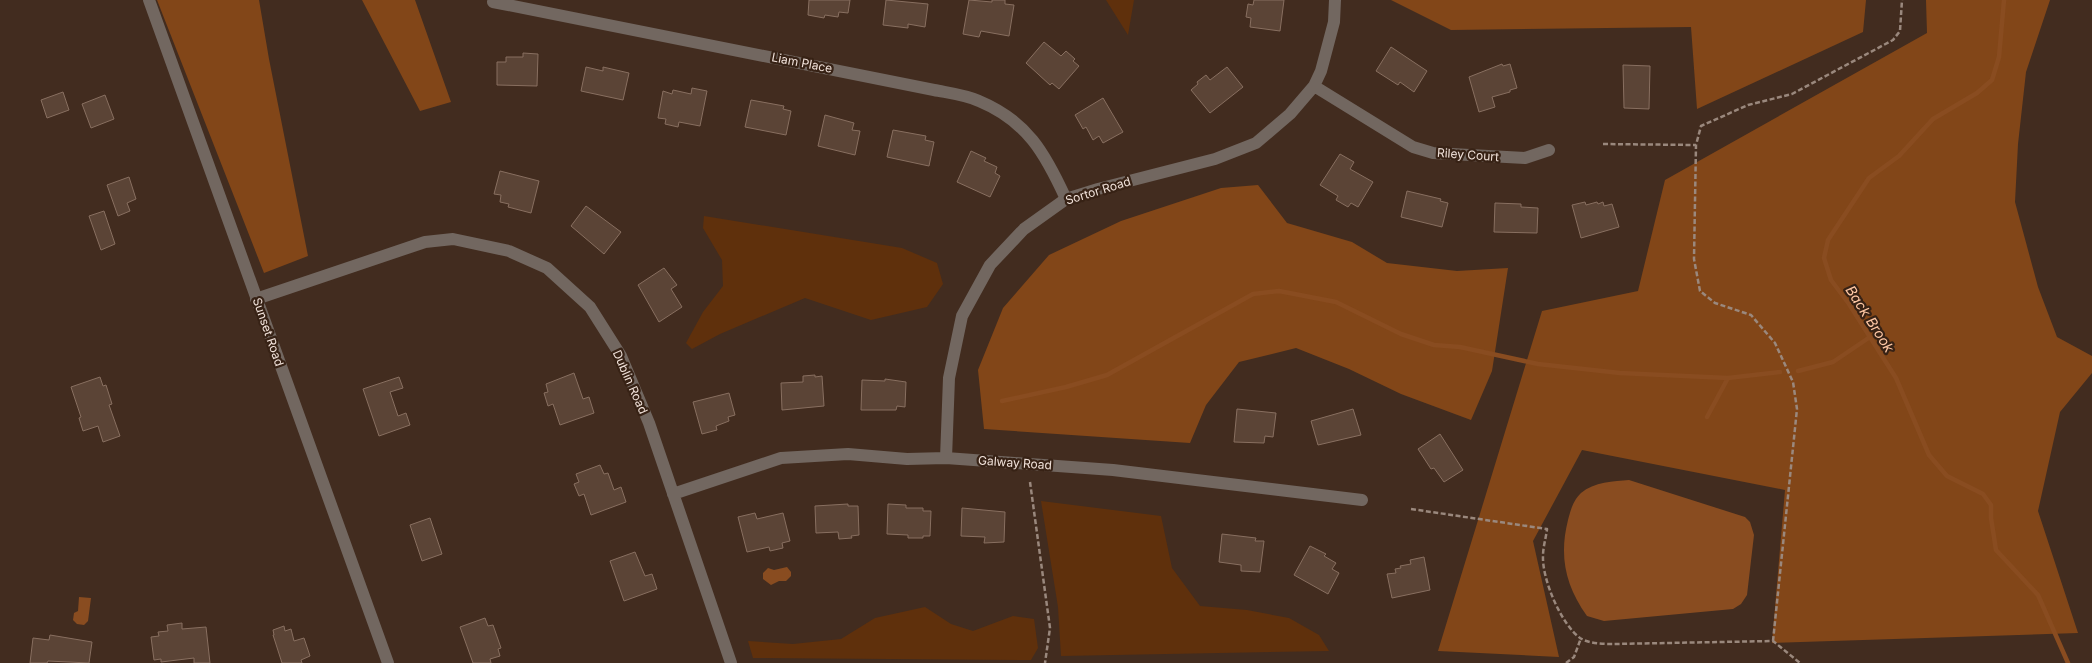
<svg xmlns="http://www.w3.org/2000/svg" width="2092" height="663" viewBox="0 0 2092 663" font-family="Inter,sans-serif">
  <style>
    .green { fill: #5f300c }
    .forest { fill: #824618 }
    .water { fill: #894c20 }
    .lines { fill: none; stroke-linecap: round; stroke-linejoin: round }
    .stream { stroke: #894c20; stroke-width: 4.5 }
    .building { fill: #5b4436; stroke: #886f60 }
    .path { stroke: #9a887d; stroke-width: 2.5; stroke-dasharray: 5 2.5; stroke-linecap: butt }
    .minor { stroke: #726760; stroke-width: 12 }
    .tertiary { stroke: #726760; stroke-width: 12 }
    .labels { text-anchor: middle; stroke-width: 4.5; stroke-linejoin: round; paint-order: stroke }
    .street-label { font-size: 12px; fill: #f0e1d9; stroke: #372215 }
    .water-label { font-size: 14px; font-style: italic; fill: #fec7a4; stroke: #372215 }
  </style>
  <rect width="100%" height="100%" fill="#422c1f"/>
  <path class="green" d="M1106,0h28l-6,35z
    M704,216l198,32 35,15 6,21 -16,23 -56,13 -66,-22 -85,36 -28,15 -6,-6 17,-31 20,-26 -1,-26 -19,-32z
    M1041,501l120,15 11,52 28,38 47,4 42,8 30,17 10,16 -268,5 -3,-49z
    M925,607l26,17 22,7 40,-15 21,3 4,29 -7,12 -278,-2 -5,-17 45,3 48,-5 34,-21z"/>
  <path class="forest" d="M157,0h102l10,59 39,197 -44,17z
    M362,0h53l36,102 -31,9z
    M1391,0h475l-3,32 -166,77 -6,-82 -240,3z
    M1926,0h124l-24,72 -8,72 -3,58 23,85 19,50 35,19v17l-32,39 -22,99 40,122 -306,10 13,-153 -203,-40 -49,91 26,116 -121,-6 104,-340 96,-20 27,-111 262,-147z
    M1258,185l29,38 65,19 35,21 70,8 51,-3 -16,103 -21,49 -70,-26 -52,-25 -53,-21 -57,14 -33,43 -16,38 -206,-14 -6,-59 25,-62 46,-53 72,-34 100,-33z"/>
  <path class="water" d="M1629,480l116,37 5,5 4,13 -7,60 -6,9 -8,5 -129,12 -17,-5c-22,-31 -28,-60 -19,-96 3,-11 5,-19 13,-27 13,-11 33,-12 48,-13z
    M787,567l4,5v4l-5,5h-7l-8,4 -8,-6v-6l5,-5 6,2z
    M79,597l12,1 -3,23 -4,4 -7,-1 -4,-4 1,-7 4,-2z"/>
  <g class="lines">
    <path class="stream" d="M2004,0l-5,57 -7,23 -15,13 -44,26 -34,37 -30,22 -41,62 -4,18 7,22 18,24 47,74 33,77 18,21 36,18 8,11v13l5,32 42,45 30,68
      M1798,371l35,-9 37,-25
      M1002,401l64,-14 41,-12 146,-81 26,-3 57,11 65,32 33,11 26,2 78,17 82,9 108,5 52,-6
      M1707,417l21,-39"/>
  </g>
  <path class="building" d="M809,0h41l-2,13 -9,-1 -1,5 -13,-2 -1,3 -16,-3z
    M886,0l42,4 -3,23 -17,-3v4l-25,-3z
    M969,0l23,2v-2h13v4l9,1 -5,31 -28,-5 -2,6 -16,-3z
    M1254,0h30l-4,31 -30,-4 1,-9 -5,-1 2,-13 5,1z
    M1044,42l17,14 5,-5 9,8 -2,2 6,5 -20,23 -7,-6 -2,2 -24,-22z
    M1391,47l36,24 -13,21 -14,-10 -2,3 -22,-14z
    M523,53l15,1 -1,32 -40,-1v-23h9v-5h17z
    M1502,64l1,2 7,-2 7,24 -7,2v2l-18,5 3,10 -16,5 -10,-35z
    M1623,65l27,1 -1,43 -25,-1z
    M586,67l17,4v-4l26,6 -6,27 -42,-9z
    M1227,67l16,20 -33,26 -19,-23 7,-6 -1,-2 9,-7 4,5z
    M692,88l15,3 -7,35 -21,-4 -1,5 -13,-3 1,-5 -8,-1 5,-27 9,3 1,-4 18,4z
    M63,92l6,18 -22,8 -6,-18z
    M105,95l9,24 -23,9 -9,-24z
    M1103,98l20,34 -20,11 -4,-7 -6,4 -7,-13 -3,2 -8,-14z
    M751,100l33,6 -1,3 8,2 -5,24 -41,-8z
    M825,115l29,8 -2,7 8,1 -5,24 -37,-9z
    M893,130l33,6 -1,4 9,2 -5,24 -42,-9z
    M971,151l15,7 -2,3 13,6 -2,6 5,3 -10,21 -33,-15z
    M1340,154l14,8 -4,7 23,13 -15,25 -7,-4 -3,4 -12,-7 2,-4 -18,-11z
    M500,171l39,10 -8,32 -23,-6 1,-3 -9,-2 1,-7 -7,-1z
    M129,177l7,22 -9,4 3,8 -12,5 -11,-31z
    M1407,191l34,8 -1,2 8,2 -6,24 -41,-10z
    M1585,202l1,3 11,-3 1,2 5,-2 1,4 8,-2 7,23 -38,11 -9,-33z
    M1495,203l26,1v3l17,1 -1,25 -43,-1z
    M586,206l35,26 -17,22 -33,-28z
    M104,211l11,33 -14,6 -12,-34z
    M664,268l13,17 -6,4 11,18 -23,15 -21,-37z
    M574,373l9,26 6,-2 5,16 -34,12 -7,-21 -5,2 -4,-13 4,-1 -2,-8z
    M815,375v2l7,-1 2,30 -42,4 -1,-27 22,-1v-6z
    M100,377l3,9 3,-1 6,19 -3,1 11,31 -17,6 -5,-16 -15,5 -4,-13 2,-1 -10,-30z
    M399,377l4,11 -13,4 8,24 8,-3 4,12 -31,11 -16,-47z
    M885,379l21,3 -1,25 -8,-1 -1,4h-35l1,-30 23,1z
    M729,393l6,22 -7,2 1,4 -13,5 1,4 -15,4 -9,-32z
    M1237,409l39,4 -3,24 -8,-1 -1,7 -30,-1z
    M1353,409l8,26 -43,10 -7,-24z
    M1440,434l23,36 -19,12 -10,-14 -3,1 -13,-20z
    M600,465l4,9 4,-1 6,17 7,-3 5,15 -35,13 -7,-21 -5,2 -5,-12 5,-2 -3,-8z
    M848,504v2h10l1,29 -8,1 1,2 -13,1 -1,-7 -22,1 -1,-27z
    M888,504l18,1v3h17v3h8l-1,25h-7v2h-15v-3l-21,-1z
    M962,508l43,4 -1,30 -20,1 1,-6 -24,-1z
    M755,513l2,6 26,-6 7,28 -8,2 1,5 -13,3 -1,-4 -22,5 -9,-35z
    M430,518l12,36 -20,7 -12,-36z
    M1222,534l34,4 -1,3h9l-4,31 -19,-1v-6l-22,-3z
    M1310,546l16,8 -2,2 12,7 -4,6 7,4 -11,21 -34,-19z
    M635,552l10,24 7,-2 5,15 -33,12 -14,-40z
    M1424,557l6,33 -38,8 -5,-24 9,-1 -1,-4 6,-1 -1,-2 11,-2 -1,-4z
    M485,618l3,8 5,-1 8,23 -3,1 2,7 -10,3 1,4h-18l-13,-36z
    M182,623v6l24,-2 4,36h-16v-5l-33,4v-3l-7,1 -3,-23 8,-1 -1,-4 10,-1 -1,-6z
    M284,626l1,5 6,-2 3,12 10,-3 6,18 -9,4 1,3h-20l-9,-28h1l-1,-5z
    M50,635l42,7 -3,21 -41,-2 -1,2h-17l3,-25 16,2z"/>
  <g class="lines">
    <path class="path" d="M1603,144l93,1
      M1030,482l20,146 -5,35
      M1411,509l136,20c-1,9 -4,18 -4,27 -1,23 18,68 37,82 9,6 24,6 34,6l159,-3 27,22
      M1773,641l24,-232 -4,-27 -18,-39 -24,-28 -36,-12 -15,-12 -6,-32 2,-114 5,-19 47,-21 44,-11 101,-54 7,-9 2,-31
      M1566,663l8,-6 7,-19"/>
    <path class="minor" d="M493,2l441,88c15,3 32,5 45,11 48,20 66,52 87,98
      M1314,86l99,61 20,6 92,5 24,-8
      M256,299l169,-57 28,-3 56,12 38,17 43,39 31,49 28,67 82,240
      M946,458l3,-80 13,-62 28,-51 34,-36 42,-30 32,-10 117,-30 41,-16 34,-29 24,-28 7,-15 13,-49 1,-22
      M673,494l108,-36 67,-4 59,5 39,-1 167,12 249,30"/>
    <path class="tertiary" d="M149,0l239,663"/>
  </g>
  <g class="labels">
    <g class="street-label">
      <text transform="translate(802 63) rotate(11)" y="4">Liam Place</text>
      <text transform="translate(1468 155) rotate(4)" y="4">Riley Court</text>
      <text transform="translate(1098 191) rotate(-17)" y="4">Sortor Road</text>
      <text transform="translate(268 332) rotate(71)" y="4">Sunset Road</text>
      <text transform="translate(630 382) rotate(66)" y="4">Dublin Road</text>
      <text transform="translate(1015 463) rotate(4)" y="4">Galway Road</text>
    </g>
    <g class="water-label">
      <text transform="translate(1870 319) rotate(57)" y="5">Back Brook</text>
    </g>
  </g>
</svg>
